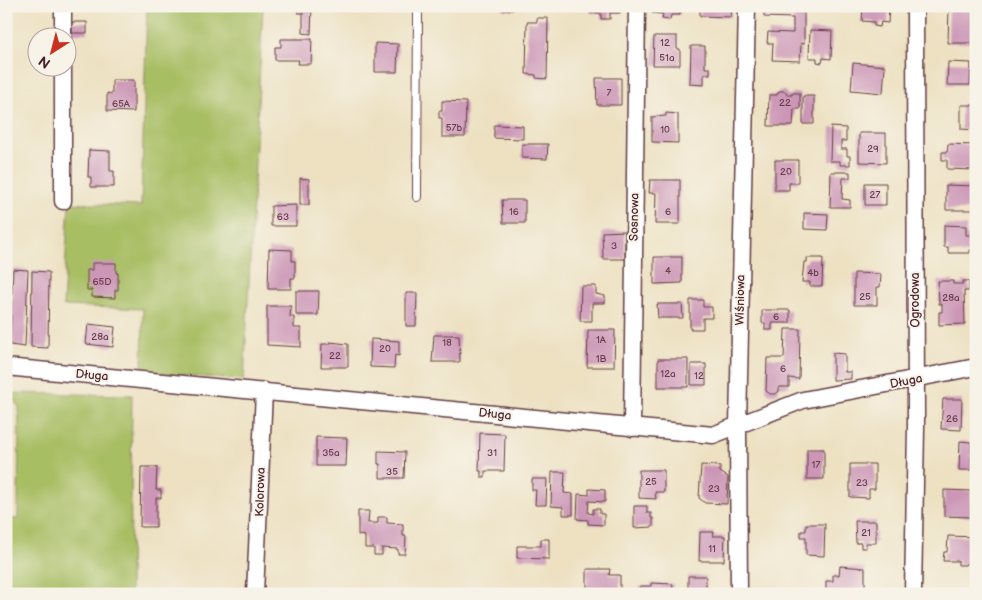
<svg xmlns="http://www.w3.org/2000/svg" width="982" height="600" viewBox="0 0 982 600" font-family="'Balsamiq Sans',sans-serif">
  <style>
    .green { fill: #a8be63; stroke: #796e47 }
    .building { fill: #cc97b7 }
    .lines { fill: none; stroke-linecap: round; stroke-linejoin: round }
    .lane-casing { stroke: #623c42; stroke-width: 10 }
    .street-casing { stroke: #623c42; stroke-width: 19 }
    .lane { stroke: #fff; stroke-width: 8 }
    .street { stroke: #fff; stroke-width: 16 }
    .labels { text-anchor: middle; stroke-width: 4; stroke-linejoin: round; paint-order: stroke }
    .number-label { font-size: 10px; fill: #6a3d4e }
    .street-label { font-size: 12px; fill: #4a1f2b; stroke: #f7f3e8 }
  </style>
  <rect width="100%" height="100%" fill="#f7f3e8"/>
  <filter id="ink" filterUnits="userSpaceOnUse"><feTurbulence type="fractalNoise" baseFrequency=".02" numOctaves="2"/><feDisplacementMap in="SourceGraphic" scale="10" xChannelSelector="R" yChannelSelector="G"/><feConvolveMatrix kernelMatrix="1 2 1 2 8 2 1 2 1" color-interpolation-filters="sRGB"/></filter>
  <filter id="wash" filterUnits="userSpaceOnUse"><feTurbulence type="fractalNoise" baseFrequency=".0096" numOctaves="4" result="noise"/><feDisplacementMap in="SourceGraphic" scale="20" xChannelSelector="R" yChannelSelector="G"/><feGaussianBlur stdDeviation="1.12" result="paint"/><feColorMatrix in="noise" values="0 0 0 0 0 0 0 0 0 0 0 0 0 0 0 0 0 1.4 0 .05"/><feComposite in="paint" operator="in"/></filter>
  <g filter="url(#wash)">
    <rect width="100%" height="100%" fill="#ede1c2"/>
    <path class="green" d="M147,6h116l-19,374 -102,-8 1,-63 -80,-3 6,-103 72,3z
      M7,393l125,2 -2,199h-124v-75h12l1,-112z"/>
    <g id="blocks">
      <path class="building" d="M298,6h14l-1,28 -8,-1v-20h-5z
        M503,6h10v4h-10z
        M590,6h30v7h-10v6h-9v-6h-11z
        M652,6h28v9h-9l-1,5 -8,-1 1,-5 -11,-1z
        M700,6h32l-1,11 -31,-1z
        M764,6h40v38l-3,-1 -1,18 -28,-1 1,-17h-6l1,-11 25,1v-15l-29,-1z
        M863,6h26l-1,17 -7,-1 -1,5 -6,-1v-4l-12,-1z
        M949,6h27v37h-28z
        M537,18h11l-1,61 -11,-1v-3l-10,-1 1,-52h10z
        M72,22h15v11h-15z
        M810,30l22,1 -1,28 -8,-1 -1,5 -5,-1v-4h-8z
        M654,36h23v13h3v16h-27z
        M281,39h31l-1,25h-13l1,-4h-24v-13h6z
        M375,43l23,1 -1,28h-22z
        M691,46h14v22h5v6h-6v11l-14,-1z
        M948,62l23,1 -1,22h-23z
        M853,63l32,3 -2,27 -32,-3z
        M596,78h25v27h-24z
        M112,80h22v32l-27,-1v-18l5,1z
        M779,91h6l2,4h5v-2h8v16h-6l-1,17h-25l1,-31h8z
        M803,96h11v28h-11z
        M442,101l24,1 -1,35h-23v-19h-3v-7h3z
        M961,105h15v25l-15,-1z
        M666,113l12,1v29l-26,-1v-25l14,-1z
        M494,125l29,1v13l-29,-1z
        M831,127l15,1v13h-5v8h6v7h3v9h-10v-4h-10z
        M859,133h27v30l-27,-1z
        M522,144h26l-1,15 -25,-1z
        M948,144l27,1 -1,25 -27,-1v-9h-5v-8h5z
        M89,150l21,1v20h4v16h-23v-10h-3z
        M775,160h23v23h-9v7h-14z
        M831,172h19v6h-7l-1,21 8,1v7h-20z
        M6,177h3v31h-3z
        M300,178l9,1v26h-9z
        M650,180h30v44h-25l1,-31h-7z
        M865,183h21v22h-21z
        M946,185l28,1v24h-28z
        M502,200h23v23h-22z
        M296,205v21h-25v-20z
        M804,213l24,1 -1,16 -23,-1z
        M944,225l22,1v9h10v15h-6v3h-22v-6h-4z
        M625,231v28h-22l-1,-27z
        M269,249l23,1v11h3v17h-4v11h-23z
        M654,257h28v26l-28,1z
        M807,258h16l-1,28h-12v-4h-8l2,-20h3z
        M92,263h24v10h2v17h-3v8l-23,-1v-7h-5v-20h5z
        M13,269l15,1 -3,77 -15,-2z
        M32,271l17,1 -1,76 -17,-1z
        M854,273l27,1 -1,13h-3v18h-23z
        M938,281h15v3h10v-3h6v10h-5l1,33 -26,1v-13h3v-8h-3z
        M581,286h15v8l9,2v7h-13v18h-12z
        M296,291h23l-1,24h-22z
        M406,293h11l-1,33h-10z
        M690,300h13v7h9v11h-9v11h-13z
        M657,304h25l1,14h-25z
        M267,306h24l-1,11h4v11h7v19l-34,-2z
        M762,310h28v13h-18v7h-7v-7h-3z
        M88,324l27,3 -2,20 -27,-3z
        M785,329h15l-1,50 -10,-1v9h-10v4l-3,3h-6l-4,-3 1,-33h17z
        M588,330h27l-1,37h-27z
        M434,335h25l1,27h-28z
        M371,339l28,2v15l-4,-1 -1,13 -24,-1z
        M330,342l18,2v23h-27l1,-23h8z
        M833,353l12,1v18h6v7l-18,1z
        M658,359h30v28h-30z
        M691,364h15v21h-15z
        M943,399h19l-1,31 -20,-1z
        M480,433l25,1 -1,37h-19v6h-4v-6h-2z
        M316,437l31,1 -1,28h-30z
        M960,441l11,1v28h-12z
        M807,449h17v30h-17z
        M378,451l27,1 -1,26h-24v-14h-2z
        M850,464h25v25h-6v9l-19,-1z
        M701,465l19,1v6l8,5 -1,27 -22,-1 -6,-5z
        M141,467h16l-1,23h5v8h-5v29h-16z
        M639,470h25v22h-9l1,7 -17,-1z
        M552,472h13l-1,21 9,1v21h-10v-8l-12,-1z
        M532,479h15l-1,26h-11l1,-15h-4z
        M589,489l16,1v12l-16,-1 -1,12 5,1v-5h7v5h4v11l-16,-1v-4l-11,-1 1,-25 11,1z
        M944,490l27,1v26l-27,-1z
        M634,506h13v7h4v5h2v9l-19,1z
        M358,511h11l-1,12h10v-6h9v6l16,1v12h3l-1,18h-7v-5l-16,-1v7h-8v-7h-9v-12l-7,-1z
        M855,521h21v22h-10v5h-5v-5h-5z
        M806,524h19l-1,32 -18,-1v-18h-5v-6h5z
        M700,532h14l-1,4h12l-1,25h-25z
        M948,536l28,1v24h-7l-4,4h-7v-4h-15l1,-9h3z
        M541,539h8v20l-32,-1v-12h24z
        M840,566l25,2v26h-39v-13h7v-6h6z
        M587,569h23l-1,6h11v18l-30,1v-2h-3z
        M688,576h18v18h-18z
        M651,583l22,1 -1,10h-33l1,-8h11z"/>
    </g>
  </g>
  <g filter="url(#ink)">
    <use href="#blocks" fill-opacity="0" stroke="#623c42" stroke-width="1"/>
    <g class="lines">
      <g class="lane-casing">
        <path id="lane" d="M417,197l1,-191"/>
      </g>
      <g class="street-casing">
        <path id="street" d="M63,6v32
          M63,68v133
          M6,367l707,68 90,-35 173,-33
          M632,428l5,-422
          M255,594l9,-203
          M739,594l-1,-169 9,-419
          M913,594l3,-166 -1,-422"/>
      </g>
      <use href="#lane" class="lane"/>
      <use href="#street" class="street"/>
    </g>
  </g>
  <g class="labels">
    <g class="number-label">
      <text x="665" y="46">12</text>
      <text x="667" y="61">51a</text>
      <text x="609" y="96">7</text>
      <text x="785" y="106">22</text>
      <text x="121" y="107">65A</text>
      <text x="454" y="131">57b</text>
      <text x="665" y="133">10</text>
      <text x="873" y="152">29</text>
      <text x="786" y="175">20</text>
      <text x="875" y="198">27</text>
      <text x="514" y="215">16</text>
      <text x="668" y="215">6</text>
      <text x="283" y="220">63</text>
      <text x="614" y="249">3</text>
      <text x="668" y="274">4</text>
      <text x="813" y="276">4b</text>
      <text x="102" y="285">65D</text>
      <text x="865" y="300">25</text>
      <text x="951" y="301">28a</text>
      <text x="776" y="320">6</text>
      <text x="100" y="340">28a</text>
      <text x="601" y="343">1A</text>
      <text x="447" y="346">18</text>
      <text x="385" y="352">20</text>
      <text x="335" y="359">22</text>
      <text x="601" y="362">1B</text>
      <text x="783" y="372">6</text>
      <text x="668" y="377">12a</text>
      <text x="699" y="379">12</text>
      <text x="952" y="422">26</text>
      <text x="331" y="456">35a</text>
      <text x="492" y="456">31</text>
      <text x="816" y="468">17</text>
      <text x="392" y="475">35</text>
      <text x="651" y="485">25</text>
      <text x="862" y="486">23</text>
      <text x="714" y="492">23</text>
      <text x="866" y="536">21</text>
      <text x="712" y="552">11</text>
    </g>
    <g class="street-label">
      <text transform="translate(634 217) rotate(-89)" y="4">Sosnowa</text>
      <text transform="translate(740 300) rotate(-89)" y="4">Wiśniowa</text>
      <text transform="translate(915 300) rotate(-90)" y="4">Ogrodowa</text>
      <text transform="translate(92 375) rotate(5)" y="4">Długa</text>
      <text transform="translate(906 381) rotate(-11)" y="4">Długa</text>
      <text transform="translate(495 414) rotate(6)" y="4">Długa</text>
      <text transform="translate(260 492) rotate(-88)" y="4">Kolorowa</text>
    </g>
  </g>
  <rect width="982" height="600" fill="none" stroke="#f7f3e8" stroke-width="25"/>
  <g transform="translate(52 52) rotate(216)"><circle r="24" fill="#f7f3e8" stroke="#b29e9c"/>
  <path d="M0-4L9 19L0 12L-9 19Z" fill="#c8321e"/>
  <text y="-8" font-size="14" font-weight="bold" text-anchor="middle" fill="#4a1f2b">N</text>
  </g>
</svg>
